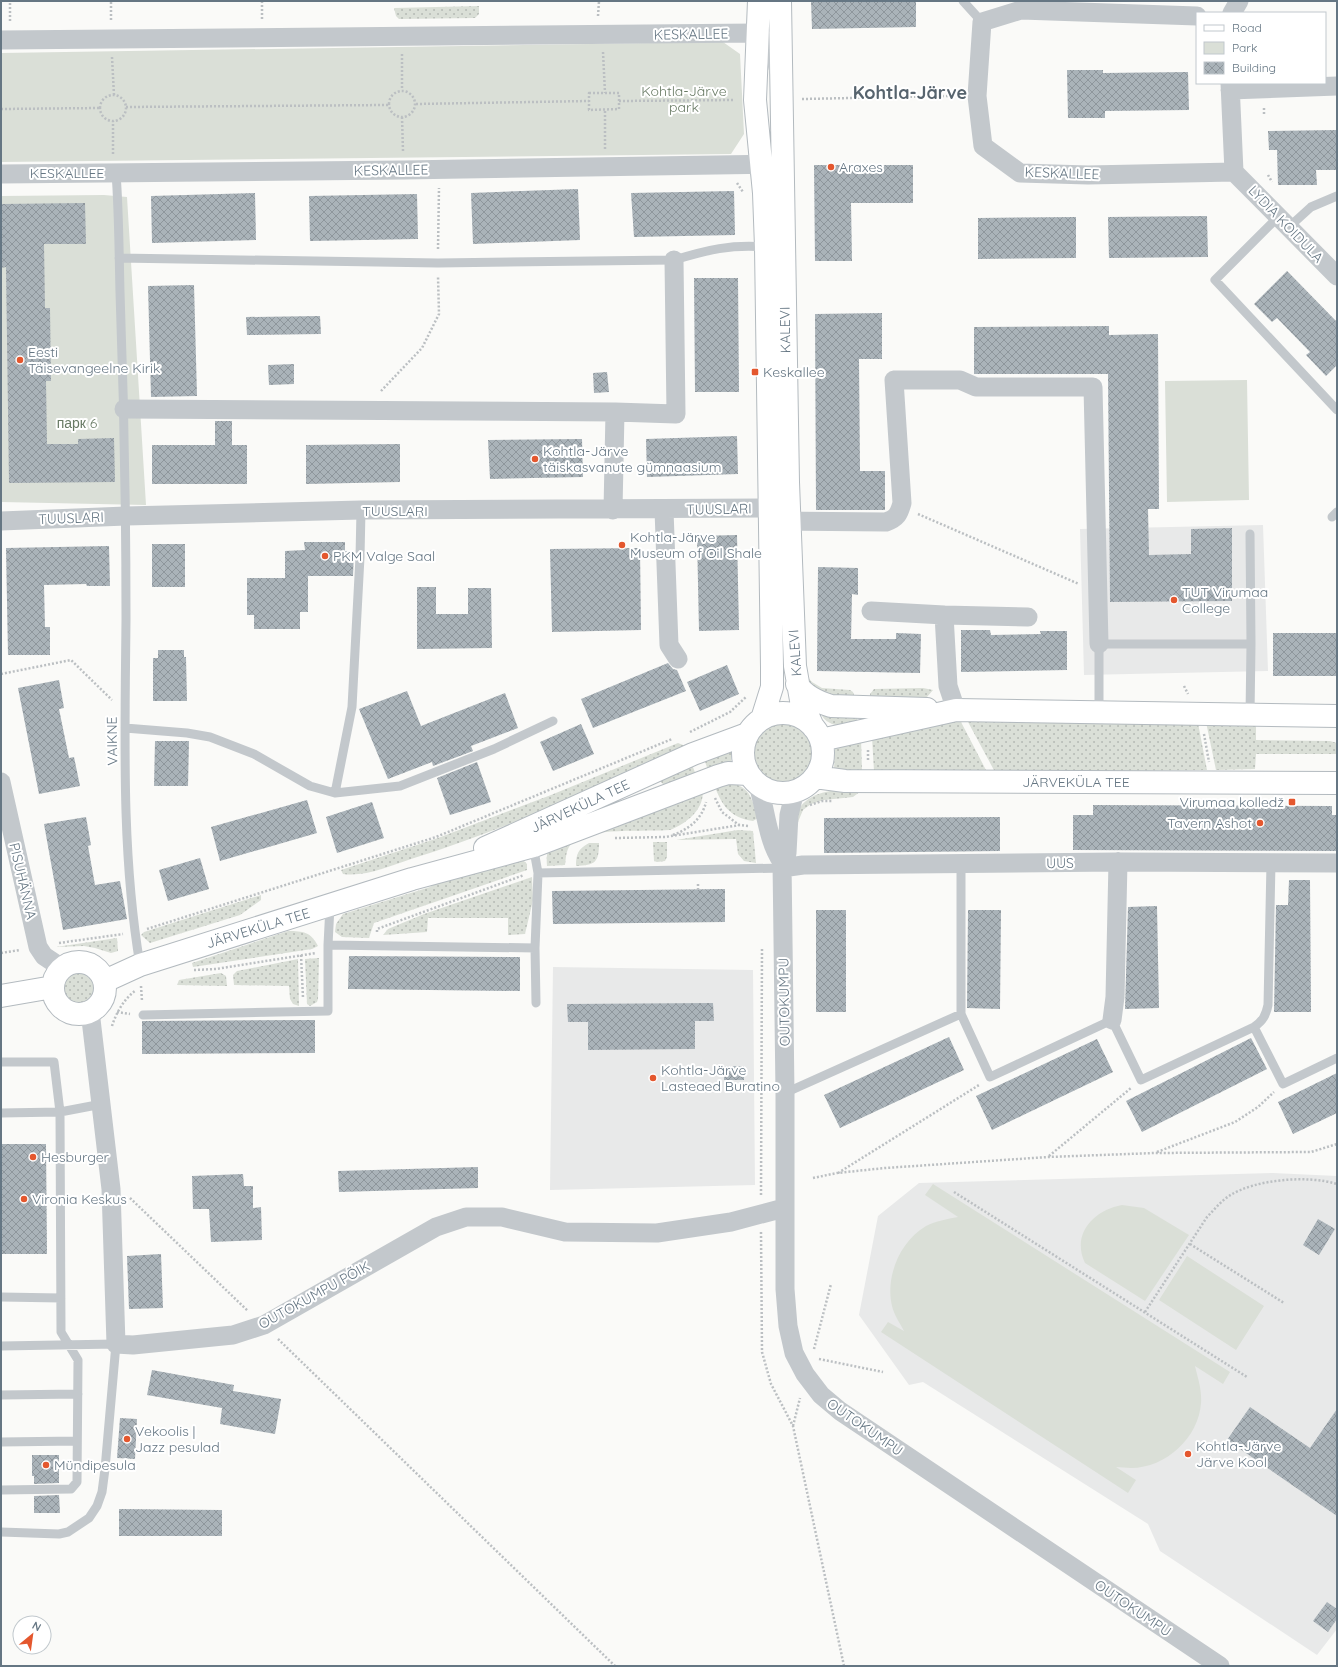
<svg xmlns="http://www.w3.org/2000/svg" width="1338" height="1667" viewBox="0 0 1338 1667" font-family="Quicksand,sans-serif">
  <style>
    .built { fill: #e8e9e9 }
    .grass { fill: url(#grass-dots) }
    .park { fill: #dadfd7 }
    .building { fill: url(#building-cross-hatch) }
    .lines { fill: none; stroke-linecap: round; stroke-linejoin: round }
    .secondary-casing { stroke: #b3babf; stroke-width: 24 }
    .path { stroke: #bbbfc2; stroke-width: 2.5; stroke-dasharray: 2 2; stroke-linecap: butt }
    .lane { stroke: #c3c8cc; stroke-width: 9 }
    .street { stroke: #c3c8cc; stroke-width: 19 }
    .secondary { stroke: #fff; stroke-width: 22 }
    .poi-dot { fill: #e4572e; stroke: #fff; stroke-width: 1.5 }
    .labels { text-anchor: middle; stroke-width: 4; stroke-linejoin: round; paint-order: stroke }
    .street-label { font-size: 14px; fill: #657683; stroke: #fff }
    .park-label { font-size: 14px; fill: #687a64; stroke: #fff }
    .poi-label { font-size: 14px; fill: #657683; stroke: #fff; text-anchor: start }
    .district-label { font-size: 18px; font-weight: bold; fill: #57646e; stroke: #fff }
  </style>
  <defs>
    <pattern id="grass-dots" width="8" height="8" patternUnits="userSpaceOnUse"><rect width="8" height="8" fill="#dadfd7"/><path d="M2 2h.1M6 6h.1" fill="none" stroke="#b4b9b4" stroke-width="1.8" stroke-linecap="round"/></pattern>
    <pattern id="building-cross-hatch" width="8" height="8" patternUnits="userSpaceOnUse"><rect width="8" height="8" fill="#aab3b9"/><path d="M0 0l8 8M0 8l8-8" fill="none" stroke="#8e969c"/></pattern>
  </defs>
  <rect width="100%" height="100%" fill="#fafaf8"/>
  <path class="built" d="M1263,525l5,146 -184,4 -4,-146z
    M553,967l200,3 2,215 -205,5z
    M1273,1173l64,3v453l-20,26 -157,-104 -12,-27 -225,-142 -14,3 -50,-70 19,-99 41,-33z"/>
  <path class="grass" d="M479,6v8l-4,4 -76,1 -3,-3 -2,-8z
    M805,674l7,8 10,6 28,2 3,2 2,6h-26l-15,-7z
    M923,688l10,2 -6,7 -5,1 -52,1v-5l4,-5z
    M856,712l2,13c-13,1 -28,3 -36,-9l1,-3z
    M948,722h13l26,50 -113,-1 -2,-34z
    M968,722l230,1 9,47 -212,2z
    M1206,722l50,1v17l74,1 7,2v11h-81l-1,15 -39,1z
    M754 753a29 29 0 1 1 58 0a29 29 0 1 1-58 0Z
    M861,738l1,33 -28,-1 1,-22z
    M678,743l5,2 1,3c-89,40 -179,82 -273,111 -21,7 -45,18 -68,15l-2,-4 97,-32 113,-43z
    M731,748v13l-2,3 -20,9 -6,-17z
    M691,762l5,13 -32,10 -5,-5z
    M713,781c32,3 36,5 45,37l-5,3c-24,-3 -33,-18 -40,-40z
    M702,786c5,21 -14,37 -32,44 -23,2 -83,-3 -97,12 -7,6 -7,15 -8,23l-18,1c-1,-12 0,-19 11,-26z
    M840,789l21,2 -8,6 -29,3 -13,4 -8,6 -5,12 -3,-7c11,-20 24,-22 45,-26z
    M738,830l15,1 3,32 -12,-2 -6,-7 -2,-15 -60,1z
    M653,842h14v15l-2,4 -8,1 -3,-1z
    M589,843h10c0,20 -4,22 -23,23 0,-12 2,-17 13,-23z
    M522,859l5,5v6l-153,53 -5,15 -27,-1 -7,-5 1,-8 7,-10 87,-27 14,-9z
    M532,877l1,23 -8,34 -17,1v-17h-80l-1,14 -44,3 5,-6 36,-15z
    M261,895v5l-21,15 -90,28 -9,-8 3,-3z
    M288,931c15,0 23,1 30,15l-6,3 -119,18 -1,-4z
    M117,938l1,13 -7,2 -16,-5 -11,-2 -28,1z
    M319,958l-1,41 -1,3 -7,4 -3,-2 -2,-45z
    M298,959l1,47 -6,-2 -3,-5 -1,-13 -55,-1 -1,-10 4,-4z
    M60 989a17 17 0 1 1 34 0a17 17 0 1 1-34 0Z
    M221,973l5,3 1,10 -50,-1 2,-5z"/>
  <path class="park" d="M723,42l17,12 4,80 -13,20 -730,8v-109z
    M104,195l23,2 19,308 -145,-3v-306z
    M1247,380l2,120 -82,2 -2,-121z
    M933,1184l297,188 -7,12 -28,-18c3,13 7,24 6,37 -2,34 -35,65 -70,65 -5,0 -10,-1 -15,-1l20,13 -8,13 -247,-161 7,-10 16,9c-4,-8 -10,-16 -12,-25 -7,-29 8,-65 34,-80 10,-5 21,-7 32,-9l-33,-22z
    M1122,1205l22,3 45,27 -44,66 -60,-38c-14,-29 9,-53 37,-58z
    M1187,1256l77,50 -28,44 -77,-50z"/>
  <path class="building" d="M811,1h105v26l-104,2z
    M1067,70h36v3l85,-1 1,38 -84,1v7h-37z
    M1337,130v40h-21l1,15h-39l-1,-35h-8l-1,-19z
    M814,165h99v38h-62l1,58h-37z
    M578,189l2,51 -107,4 -2,-51z
    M734,191l1,44 -101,2 -3,-44z
    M255,193l1,47 -104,3 -1,-47z
    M417,194l1,45 -108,2 -1,-45z
    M85,203l1,41h-42l1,64h5l1,73h-5l1,63h31v-5l36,-1 1,44 -106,1 -3,-216 -5,1v-64z
    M1207,216l1,41 -99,1 -1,-41z
    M1076,217v41l-98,1v-41z
    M1287,271l50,51v43l-11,11 -20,-21 4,-3 -33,-34 -5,4 -18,-18z
    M694,278h44l1,114h-44z
    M194,285l3,111 -46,1 -3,-111z
    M882,313v46h-23l1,112h25v39h-69l-1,-196z
    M320,316l1,18 -74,1 -1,-18z
    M1109,326v9l49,-1 1,175h-11l1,46 42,-1v-25l41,-1v73l-122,1 -2,-228h-134v-47z
    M294,364v20l-25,1 -1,-20z
    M607,372l2,20 -15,1 -1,-20z
    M215,421h17v24h15v39h-95v-39h63z
    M737,436l1,38 -91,3 -1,-38z
    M582,439l1,38 -93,2 -2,-39z
    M400,444v38l-94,2v-39z
    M737,535l2,95 -40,1 -2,-95z
    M304,542h41v9h9l-1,25h-45v36h-8v17h-46v-14h-7v-37h38v-27l20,-1z
    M152,544h33v43h-33z
    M109,546l1,40h-23l-1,-2 -42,1 1,42h5v28h-42l-2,-107z
    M640,548l1,82 -89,2 -2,-83z
    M818,567l40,1v27l-6,-1 -1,45h45v-6l25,1 -1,39 -103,-2z
    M417,587h19v27h32v-26h23l1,60 -75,1z
    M961,630h29l1,5 50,-1 -1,-3h27v39l-106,2z
    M1273,633h64v43h-64z
    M158,650h26v7h2l1,44h-34v-43h5z
    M668,663l5,6 4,1 9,21 -93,37 -12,-29z
    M727,665l12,29 -39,17 -13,-29z
    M59,680l5,28 -5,1 10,49 5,-1 6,29 -41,8 -21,-106z
    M407,691l14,35 84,-33 13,35 -47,18 2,5 -40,15 -1,-4 -44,17 -29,-70z
    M581,724l13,30 -41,17 -13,-29z
    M155,741h34l-1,45h-34z
    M477,762l14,40 -41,13 -13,-37z
    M307,800l10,33 -97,28 -9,-34z
    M372,802l12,36 -47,15 -11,-36z
    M1093,805l239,1v9h5v36l-264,-1v-35h20z
    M86,817l5,28 -3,1 7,39 25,-4 7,38 -64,11 -19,-106z
    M1000,817v34l-176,2v-35z
    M200,858l9,31 -41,12 -9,-31z
    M1289,880h21l1,132h-37l2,-107h12z
    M725,889v33l-172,2 -1,-33z
    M1157,906l2,102 -34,1 3,-102z
    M816,910h30v102h-30z
    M968,910h33l-1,99 -33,-1z
    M349,956l171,1v34l-172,-2z
    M713,1003l1,18h-19v28l-107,1v-28h-20l-1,-18z
    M315,1020v33l-173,1v-33z
    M949,1037l15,33 -124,58 -16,-33z
    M1251,1038l16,31 -125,63 -16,-31z
    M1097,1039l16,33 -121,58 -16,-34z
    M724,1066h20v14h-20z
    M1337,1073v40l-44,21 -15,-32z
    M1,1144h45l1,110h-46z
    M478,1167v21l-139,4 -1,-21z
    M243,1174l1,12h9v22l8,-1 1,33 -51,2 -2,-33h-16l-1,-33z
    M1318,1219l17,10 -16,26 -16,-10z
    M161,1254l2,54 -34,1 -2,-53z
    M152,1370l82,15 -1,6 48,8 -6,35 -55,-10 2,-16 -75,-13z
    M1250,1407l60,41 27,-39v107l-110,-76z
    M120,1418l17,1 -2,40 -18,-1z
    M32,1455h27v28l-25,1v-8h-2z
    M59,1495l1,18h-26v-17z
    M119,1509l103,1v26h-103z
    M1327,1602l10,7v10l-9,13 -15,-11z"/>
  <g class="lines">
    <g class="secondary-casing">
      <path id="secondary" d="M759,1l-4,99 9,93 2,54 6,420v20l-10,32
        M780,1l8,481 7,184 6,34 12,27
        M797,684c7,12 21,18 34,22l96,3
        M743 753a40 40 0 1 1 80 0a40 40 0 1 1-80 0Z
        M821,740l135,-30 381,6
        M815,777l30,4 492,2
        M485,848l208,-94 54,-20
        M53 988a26 26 0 1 1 52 0a26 26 0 1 1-52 0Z
        M105,981l35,-16 272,-86 122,-33 184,-70 10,-3 21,1
        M1,996l52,-9"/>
    </g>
    <path class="path" d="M598,16l1,-15
      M262,19v-18
      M111,20v-19
      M10,21v-20
      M603,52l2,41
      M402,54v36
      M112,57l2,38
      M389 104a13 13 0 1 1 26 0a13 13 0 1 1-26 0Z
      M589,93h30v16l-30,1z
      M100 108a13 13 0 1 1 26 0a13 13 0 1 1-26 0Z
      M802,99l147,-3
      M619,101l115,-1
      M416,104l173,-3
      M126,107l262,-2
      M1264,108v7
      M1,109l99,-1
      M402,117l1,34
      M605,149v-40
      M113,154v-33
      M1268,175l4,7
      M737,183l6,9
      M438,249l1,-61
      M381,391l41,-43 17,-34 -1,-38
      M918,514l161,70
      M1,674l70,-14 41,40
      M1184,686l4,8
      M690,732l40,-20 16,-15
      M1204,734l5,28
      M868,750v11
      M715,798l7,14 17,13
      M810,805l12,-4h11
      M673,835c16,-6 29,-16 33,-33
      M615,838l50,-1 75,-12 9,1
      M698,890v-8
      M147,929l289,-92 236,-98
      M377,932v-3l147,-54
      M59,943l64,-9
      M1,953l19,-3
      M301,955l2,43
      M194,970l22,-1 100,-16
      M141,986l1,15
      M117,1012l13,2
      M112,1026c4,-13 12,-27 23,-35
      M1157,1152l78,-30 23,-15 16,-15
      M1049,1156l82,-68
      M838,1173l141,-88
      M813,1178l24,-5 48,-5 163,-11 107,-4 156,-1 26,-8
      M954,1192l293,185
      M761,1195l1,-247
      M130,1198l118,113
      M761,1232l1,120 9,32 22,42 51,240
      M1190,1244l94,59
      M1145,1312l62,-95c7,-7 13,-15 22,-21 26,-17 79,-21 108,-12
      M278,1339l337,327
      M814,1349l17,-65
      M819,1359l64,13
      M793,1426l7,-28"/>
    <path class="lane" d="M963,1l19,21
      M116,173c3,40 3,80 4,119 4,109 6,218 6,327 -1,115 -5,233 14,346
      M1279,216l-64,64 122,130
      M1289,227l22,-20 26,-11
      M119,258l319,5 236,-3c33,-10 57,-16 92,-13
      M361,510l-1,47 -8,150 -17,86 65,-7 94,-37 59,-28
      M1332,517l5,-5
      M1250,534l1,110
      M1099,713v-69h152l-1,71
      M125,728l62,5 23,4 44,17 56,32 25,7
      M533,845l5,28 -3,75 1,55
      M538,873l244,-5
      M330,906l-2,39 207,3
      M961,1014l29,63 122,-57 29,60 113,-53 29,57 54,-26
      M143,1015l185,-4v-66
      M1254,1027c9,-6 12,-12 14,-22l3,-142
      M1,1062h53l6,50 42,-8
      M785,1093l176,-79v-150
      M1,1113l59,-1 1,220 17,28 -1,122 -6,7 -70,1
      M1,1297l60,1
      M1,1346l115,-2 -11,125 -3,23 -5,14 -8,12 -21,14 -9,2 -58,-2
      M1,1395l77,-1
      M1,1442l76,-1"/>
    <path class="street" d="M1232,13l7,-12
      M1197,16l-176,-6 -39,12 -5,74 6,50 37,27 68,2 146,-3
      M1,40l755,-7c13,9 19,19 22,35
      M1230,83l4,89
      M1230,90l107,-4
      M1234,172l103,104
      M1,174l402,-4 373,-6
      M124,409l491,3 61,2 -2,-154
      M613,510l2,-98
      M664,510l5,135 9,14
      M1,521l125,-5 235,-6 424,-2
      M775,521l111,1c11,-4 13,-8 16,-19l-8,-123h66l16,7h117l6,257
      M871,611l73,4 4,71 8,24
      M944,615l84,2
      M1,782l37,165 6,9 18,12
      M758,785c8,25 9,55 24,77
      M795,791l-6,24 -2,38 -5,9 3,231v196l3,37 6,27 11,21 16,21 19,16 380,255
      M782,868l21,-3 315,-3 219,1
      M90,1011l21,178 5,155 17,1 100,-10 31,-10 172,-98 30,-10h36l63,15 92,1 74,-11 53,-14
      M1112,1020l3,-23 3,-135"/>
    <use href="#secondary" class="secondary"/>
  </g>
  <g class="poi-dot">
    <circle cx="831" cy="167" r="4"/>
    <circle cx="20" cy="360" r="4"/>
    <rect x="751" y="368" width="8" height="8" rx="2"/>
    <circle cx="535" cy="459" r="4"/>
    <circle cx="622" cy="545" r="4"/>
    <circle cx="325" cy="556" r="4"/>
    <circle cx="1174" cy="600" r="4"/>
    <rect x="1288" y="798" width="8" height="8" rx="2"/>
    <circle cx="1260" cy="823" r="4"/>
    <circle cx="653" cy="1078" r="4"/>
    <circle cx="33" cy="1157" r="4"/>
    <circle cx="24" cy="1199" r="4"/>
    <circle cx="127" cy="1439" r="4"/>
    <circle cx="1188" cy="1454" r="4"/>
    <circle cx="46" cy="1465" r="4"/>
  </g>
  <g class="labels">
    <g class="street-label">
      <text transform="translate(691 34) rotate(-1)" y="5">KESKALLEE</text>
      <text transform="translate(391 170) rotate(-1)" y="5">KESKALLEE</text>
      <text x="67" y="178">KESKALLEE</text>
      <text transform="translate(1062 173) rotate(2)" y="5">KESKALLEE</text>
      <text transform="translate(1286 224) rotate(46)" y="5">LYDIA KOIDULA</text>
      <text transform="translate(785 330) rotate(-91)" y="5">KALEVI</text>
      <text transform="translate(719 509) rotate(-1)" y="5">TUUSLARI</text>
      <text x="395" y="516">TUUSLARI</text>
      <text transform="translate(71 518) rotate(-2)" y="5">TUUSLARI</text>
      <text transform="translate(795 653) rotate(-94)" y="5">KALEVI</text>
      <text transform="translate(112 741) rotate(-91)" y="5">VAIKNE</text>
      <text x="1076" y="787">JÄRVEKÜLA TEE</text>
      <text transform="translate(580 806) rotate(-25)" y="5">JÄRVEKÜLA TEE</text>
      <text transform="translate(1060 863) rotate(-1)" y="5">UUS</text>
      <text transform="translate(23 881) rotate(77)" y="5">PISUHÄNNA</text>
      <text transform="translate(258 928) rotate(-17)" y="5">JÄRVEKÜLA TEE</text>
      <text transform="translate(784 1002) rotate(-91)" y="5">OUTOKUMPU</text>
      <text transform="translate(314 1295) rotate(-29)" y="5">OUTOKUMPU PÕIK</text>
      <text transform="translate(865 1427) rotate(35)" y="5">OUTOKUMPU</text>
      <text transform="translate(1133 1608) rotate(34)" y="5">OUTOKUMPU</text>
    </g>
    <g class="park-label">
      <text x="684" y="96">Kohtla-Järve<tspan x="684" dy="16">park</tspan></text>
      <text x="77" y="428">парк 6</text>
    </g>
    <g class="poi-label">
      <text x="839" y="172">Araxes</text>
      <text x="28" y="357">Eesti<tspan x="28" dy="16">Täisevangeelne Kirik</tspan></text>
      <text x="763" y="377">Keskallee</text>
      <text x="543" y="456">Kohtla-Järve<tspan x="543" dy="16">täiskasvanute gümnaasium</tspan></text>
      <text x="630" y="542">Kohtla-Järve<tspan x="630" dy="16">Museum of Oil Shale</tspan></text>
      <text x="333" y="561">PKM Valge Saal</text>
      <text x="1182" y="597">TUT Virumaa<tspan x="1182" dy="16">College</tspan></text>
      <text x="1284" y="807" text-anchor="end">Virumaa kolledž</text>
      <text x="1252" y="828" text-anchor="end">Tavern Ashot</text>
      <text x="661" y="1075">Kohtla-Järve<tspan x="661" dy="16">Lasteaed Buratino</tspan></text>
      <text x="41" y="1162">Hesburger</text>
      <text x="32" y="1204">Vironia Keskus</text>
      <text x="135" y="1436">Vekoolis |<tspan x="135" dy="16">Jazz pesulad</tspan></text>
      <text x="1196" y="1451">Kohtla-Järve<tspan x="1196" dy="16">Järve Kool</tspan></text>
      <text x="54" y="1470">Mündipesula</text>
    </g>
    <g class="district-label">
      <text x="910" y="99">Kohtla-Järve</text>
    </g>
  </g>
  <rect width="1338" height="1667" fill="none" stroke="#657683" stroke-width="4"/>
  <rect x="1196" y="12" width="130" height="72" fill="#ffffff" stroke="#c1c8cd"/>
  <rect x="1204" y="25" width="20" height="6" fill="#ffffff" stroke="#c1c8cd"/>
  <text x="1232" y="32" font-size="12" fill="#657683">Road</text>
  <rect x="1204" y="42" width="20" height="12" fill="#dadfd7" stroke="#c1c8cd"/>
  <text x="1232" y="52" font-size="12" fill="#657683">Park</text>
  <rect x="1204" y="62" width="20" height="12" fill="url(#building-cross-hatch)" stroke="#c1c8cd"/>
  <text x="1232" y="72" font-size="12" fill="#657683">Building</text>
  <g transform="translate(32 1635) rotate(29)"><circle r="19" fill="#ffffff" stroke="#c1c8cd"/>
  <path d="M0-3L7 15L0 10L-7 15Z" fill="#e4572e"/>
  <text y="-6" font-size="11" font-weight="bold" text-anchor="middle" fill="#657683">N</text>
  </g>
</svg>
